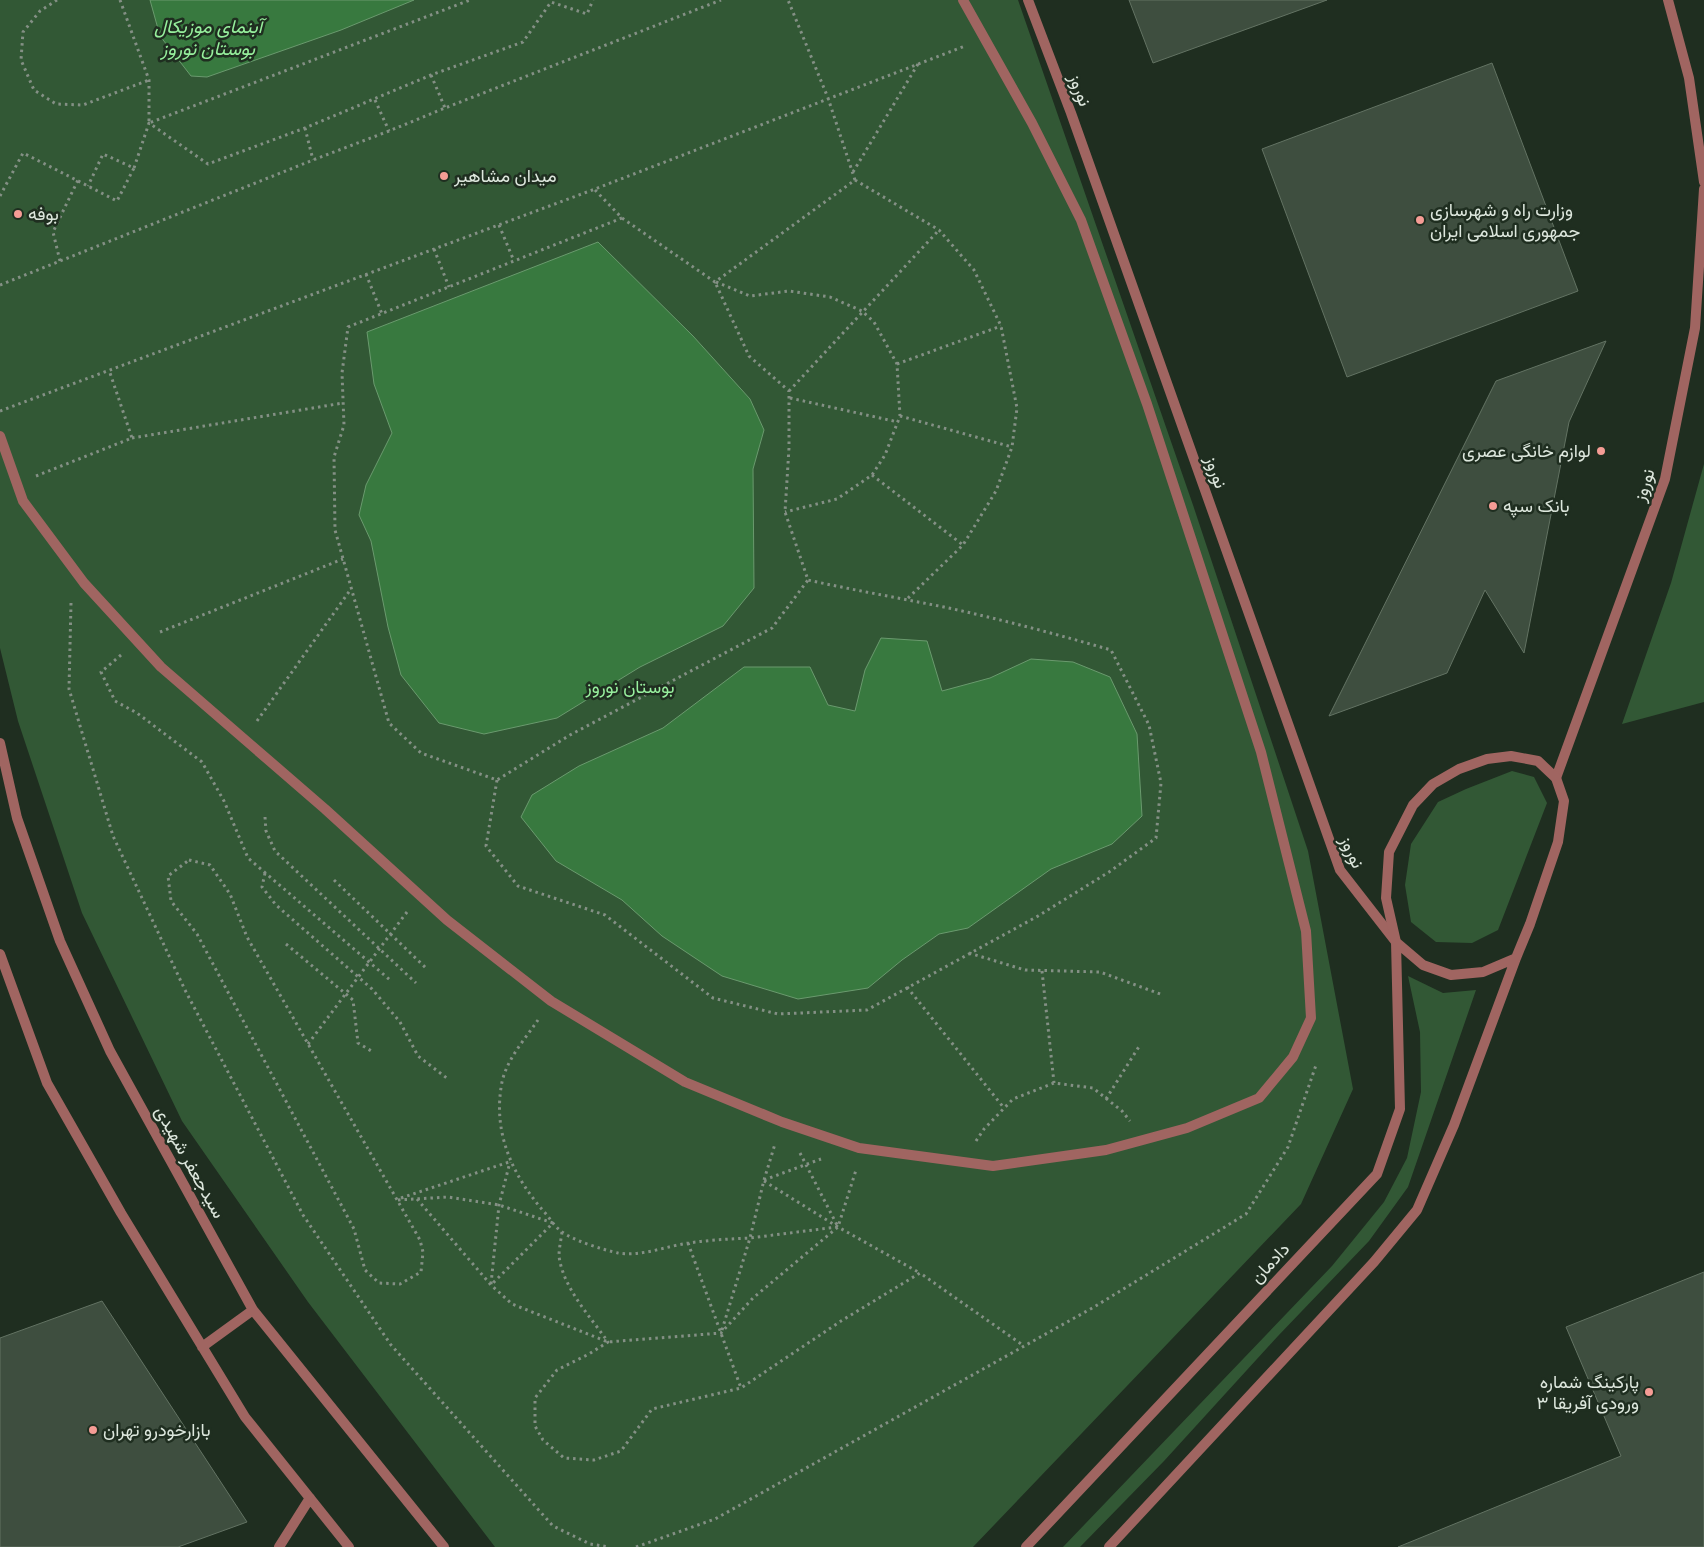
<svg xmlns="http://www.w3.org/2000/svg" width="1704" height="1547" viewBox="0 0 1704 1547" font-family="Figtree,Vazirmatn,sans-serif">
  <style>
    .green { fill: #325835 }
    .water { fill: #38793f; stroke: #6a9a6e }
    .building { fill: #3e4e3f; stroke: #637363 }
    .lines { fill: none; stroke-linecap: round; stroke-linejoin: round }
    .path { stroke: #849085; stroke-width: 3; stroke-dasharray: 2.5 4; stroke-linecap: butt }
    .service { stroke: #a06561; stroke-width: 10 }
    .pedestrian { stroke: #a06561; stroke-width: 10 }
    .tertiary { stroke: #a06561; stroke-width: 10 }
    .poi-dot { fill: #f59c95; stroke: #1f2e20; stroke-width: 2 }
    .labels { text-anchor: middle; stroke-width: 5; stroke-linejoin: round; paint-order: stroke }
    .street-label { font-size: 18px; fill: #dde7dd; stroke: #1f2e20 }
    .poi-label { font-size: 18px; fill: #dde7dd; stroke: #1f2e20; text-anchor: start }
    .park-label { font-size: 18px; fill: #98f09e; stroke: #1f2e20 }
    .water-label { font-size: 19px; font-style: italic; fill: #96ef9c; stroke: #1f2e20 }
  </style>
  <rect width="100%" height="100%" fill="#1f2e20"/>
  <path class="green" d="M0,0h1018l175,505 115,346 45,238 -52,115 -328,343h-478l-187,-245 -126,-181 -100,-208 -64,-192 -18,-73z
    M1704,464v238l-82,22 49,-141z
    M1512,771l22,6 13,26 -49,127 -26,13 -36,-1 -25,-20 -6,-37 6,-41 27,-42 28,-13z
    M1408,976l35,17 33,-3 -68,197 -39,54 -91,95 -114,125 -84,86h-17l269,-281 52,-64 23,-44 14,-66 -1,-60z"/>
  <path class="water" d="M150,0h264l-73,30 -134,47 -16,-1 -31,-40z
    M598,242l95,94 57,63 14,31 -11,39 1,119 -31,38 -83,41 -83,51 -73,16 -45,-11 -38,-48 -13,-48 -17,-86 -12,-26 7,-30 26,-52 -18,-49 -7,-52z
    M881,638l46,3 15,50 48,-13 41,-19 42,3 37,15 27,57 5,82 -30,28 -61,25 -83,59 -29,6 -37,26 -34,28 -70,11 -76,-23 -60,-40 -40,-36 -66,-39 -35,-44 11,-22 47,-29 84,-38 81,-61h66l18,38 27,6 10,-41z"/>
  <path class="building" d="M1129,0h198l-174,63z
    M1492,63l86,228 -231,86 -85,-228z
    M1606,341l-37,81 -45,231 -39,-63 -38,83 -118,43 167,-335z
    M1704,1272v275h-306l223,-91 -55,-129z
    M102,1301l145,221 -69,25h-178v-209z"/>
  <g class="lines">
    <path class="path" d="M57,0l-17,11 -17,21 -2,28 13,30 22,14 27,1 66,-25
      M120,0l29,80v43l321,-123
      M431,75l14,33
      M375,100l14,31
      M305,128l8,32
      M134,168l15,-45 59,41 97,-36 126,-53 92,-33 28,-40 36,12 6,-14
      M853,172l65,-108
      M855,180l84,50 35,40 27,56 16,82 -5,39 -16,44 -33,54 -57,55
      M595,190l27,28 93,64 140,-102 -27,-82 -40,-98
      M0,196l23,-43c32,16 63,32 94,48l17,-33 -31,-14 -15,32
      M622,218l-274,109 -6,46 2,52 -10,32 1,73 54,193 32,30 76,27 73,-45 202,-107 36,-48 -23,-68 4,-64v-57l-40,-35 -34,-74
      M499,225l15,36
      M434,249l15,38
      M60,261l-7,-29 25,-52
      M366,274l16,40
      M716,282l34,14 39,-5 41,6 32,14 12,11 23,42 3,52 -15,39 -13,20 -35,24 -52,13
      M0,285l313,-125 76,-29 56,-23 276,-108
      M897,364l104,-38
      M789,391l150,-161
      M790,398l108,24
      M0,411l595,-222 370,-143
      M900,416l112,31
      M132,438l211,-35
      M872,475l91,70
      M36,476l96,-38 -23,-68
      M71,603l-2,86 44,147 72,154 118,225 88,130 162,181 37,18 19,3
      M160,632l183,-73
      M121,655l-20,17 14,29 22,12 65,49 22,39 24,57 142,122
      M257,721l94,-132
      M497,780l-11,66 32,40 87,29 108,83 65,16 89,-4 171,-94 71,-44 47,-34 5,-55 -12,-58 -38,-75c-55,-16 -111,-31 -167,-43 -45,-9 -91,-17 -136,-27
      M265,817l1,14 9,20 141,132
      M189,860l21,5 20,29 17,43 173,303 3,12 -2,20 -21,12 -21,-1 -14,-13 -11,-41 -157,-295 -26,-33 -3,-25z
      M265,873l-3,14 14,18 96,84 28,33 18,34 30,23
      M334,880l93,89
      M286,944l67,56 5,43 15,9
      M969,953l56,17 75,2 63,23
      M1042,971l12,112
      M907,987l97,121
      M538,1020c-13,19 -31,39 -36,62 -10,51 11,95 44,132 5,6 9,13 15,17 10,9 43,19 57,22 22,4 49,-7 71,-10 20,-3 40,-4 61,-5l14,-58 11,-36
      M308,1044l99,-132
      M1106,1099l34,-54
      M976,1141l8,-12 29,-30 41,-16 39,5 29,23 8,10
      M800,1153l37,72
      M764,1180l57,-21
      M764,1181l74,46 82,46
      M401,1198l108,-36
      M417,1199l74,86 21,19 96,38 113,-9 32,-35 85,-71 18,-57
      M398,1200l50,-3 51,8 54,18 -62,62
      M562,1232c-1,8 -3,16 -3,24 4,32 31,60 49,86l-19,12 -32,16 -22,28v28l8,14 21,18 30,2 27,-9 31,-42 89,-21 100,-67 79,-48 104,73
      M688,1243l53,145
      M491,1284l8,-79 11,-43
      M722,1330l28,-92 87,-11
      M636,1547l79,-28 379,-212 152,-93 42,-67 28,-82"/>
    <path class="service" d="M1028,0l43,113 269,757 56,72
      M1668,0l21,78 15,104
      M0,743l17,75 43,123 50,110 143,259 191,237
      M1556,778l109,-299 30,-151 9,-139
      M0,954l47,129 74,130 124,204 104,130
      M202,1347l51,-37
      M279,1547l31,-49"/>
    <path class="pedestrian" d="M0,436l23,65 61,82 77,84 164,142 122,111 104,81 134,81 97,40 77,26 134,18 113,-16 81,-22 72,-30 34,-41 18,-39 -5,-87 -45,-179 -114,-348 -66,-184 -49,-97 -69,-123"/>
    <path class="tertiary" d="M1511,756l27,5 18,17 8,23 -6,41 -28,82 -14,34 -33,14 -32,3 -28,-10 -27,-23 -10,-44 3,-46 24,-47 20,-21 26,-15 28,-10z
      M1026,1547l351,-373 23,-65 -4,-167
      M1109,1547l265,-285 43,-52 37,-85 62,-167"/>
  </g>
  <g class="poi-dot">
    <circle cx="444" cy="176" r="5"/>
    <circle cx="18" cy="214" r="5"/>
    <circle cx="1420" cy="220" r="5"/>
    <circle cx="1601" cy="451" r="5"/>
    <circle cx="1493" cy="506" r="5"/>
    <circle cx="1649" cy="1392" r="5"/>
    <circle cx="93" cy="1430" r="5"/>
  </g>
  <g class="labels">
    <g class="street-label">
      <text transform="translate(1080 90) rotate(69)" y="6">نوروز</text>
      <text transform="translate(1216 472) rotate(70)" y="6">نوروز</text>
      <text transform="translate(1644 485) rotate(-72)" y="6">نوروز</text>
      <text transform="translate(1352 852) rotate(65)" y="6">نوروز</text>
      <text transform="translate(190 1162) rotate(61)" y="6">سیدجعفر شهیدی</text>
      <text transform="translate(1270 1263) rotate(-47)" y="6">دادمان</text>
    </g>
    <g class="poi-label">
      <text x="454" y="182">میدان مشاهیر</text>
      <text x="1430" y="216">وزارت راه و شهرسازی<tspan x="1430" dy="21">جمهوری اسلامی ایران</tspan></text>
      <text x="28" y="220">بوفه</text>
      <text x="1591" y="457" text-anchor="end">لوازم خانگی عصری</text>
      <text x="1503" y="512">بانک سپه</text>
      <text x="1639" y="1388" text-anchor="end">پارکینگ شماره<tspan x="1639" dy="21">۳ ورودی آفریقا</tspan></text>
      <text x="103" y="1436">بازارخودرو تهران</text>
    </g>
    <g class="park-label">
      <text x="630" y="693">بوستان نوروز</text>
    </g>
    <g class="water-label">
      <text x="208" y="33">آبنمای موزیکال<tspan x="208" dy="22">بوستان نوروز</tspan></text>
    </g>
  </g>
</svg>
